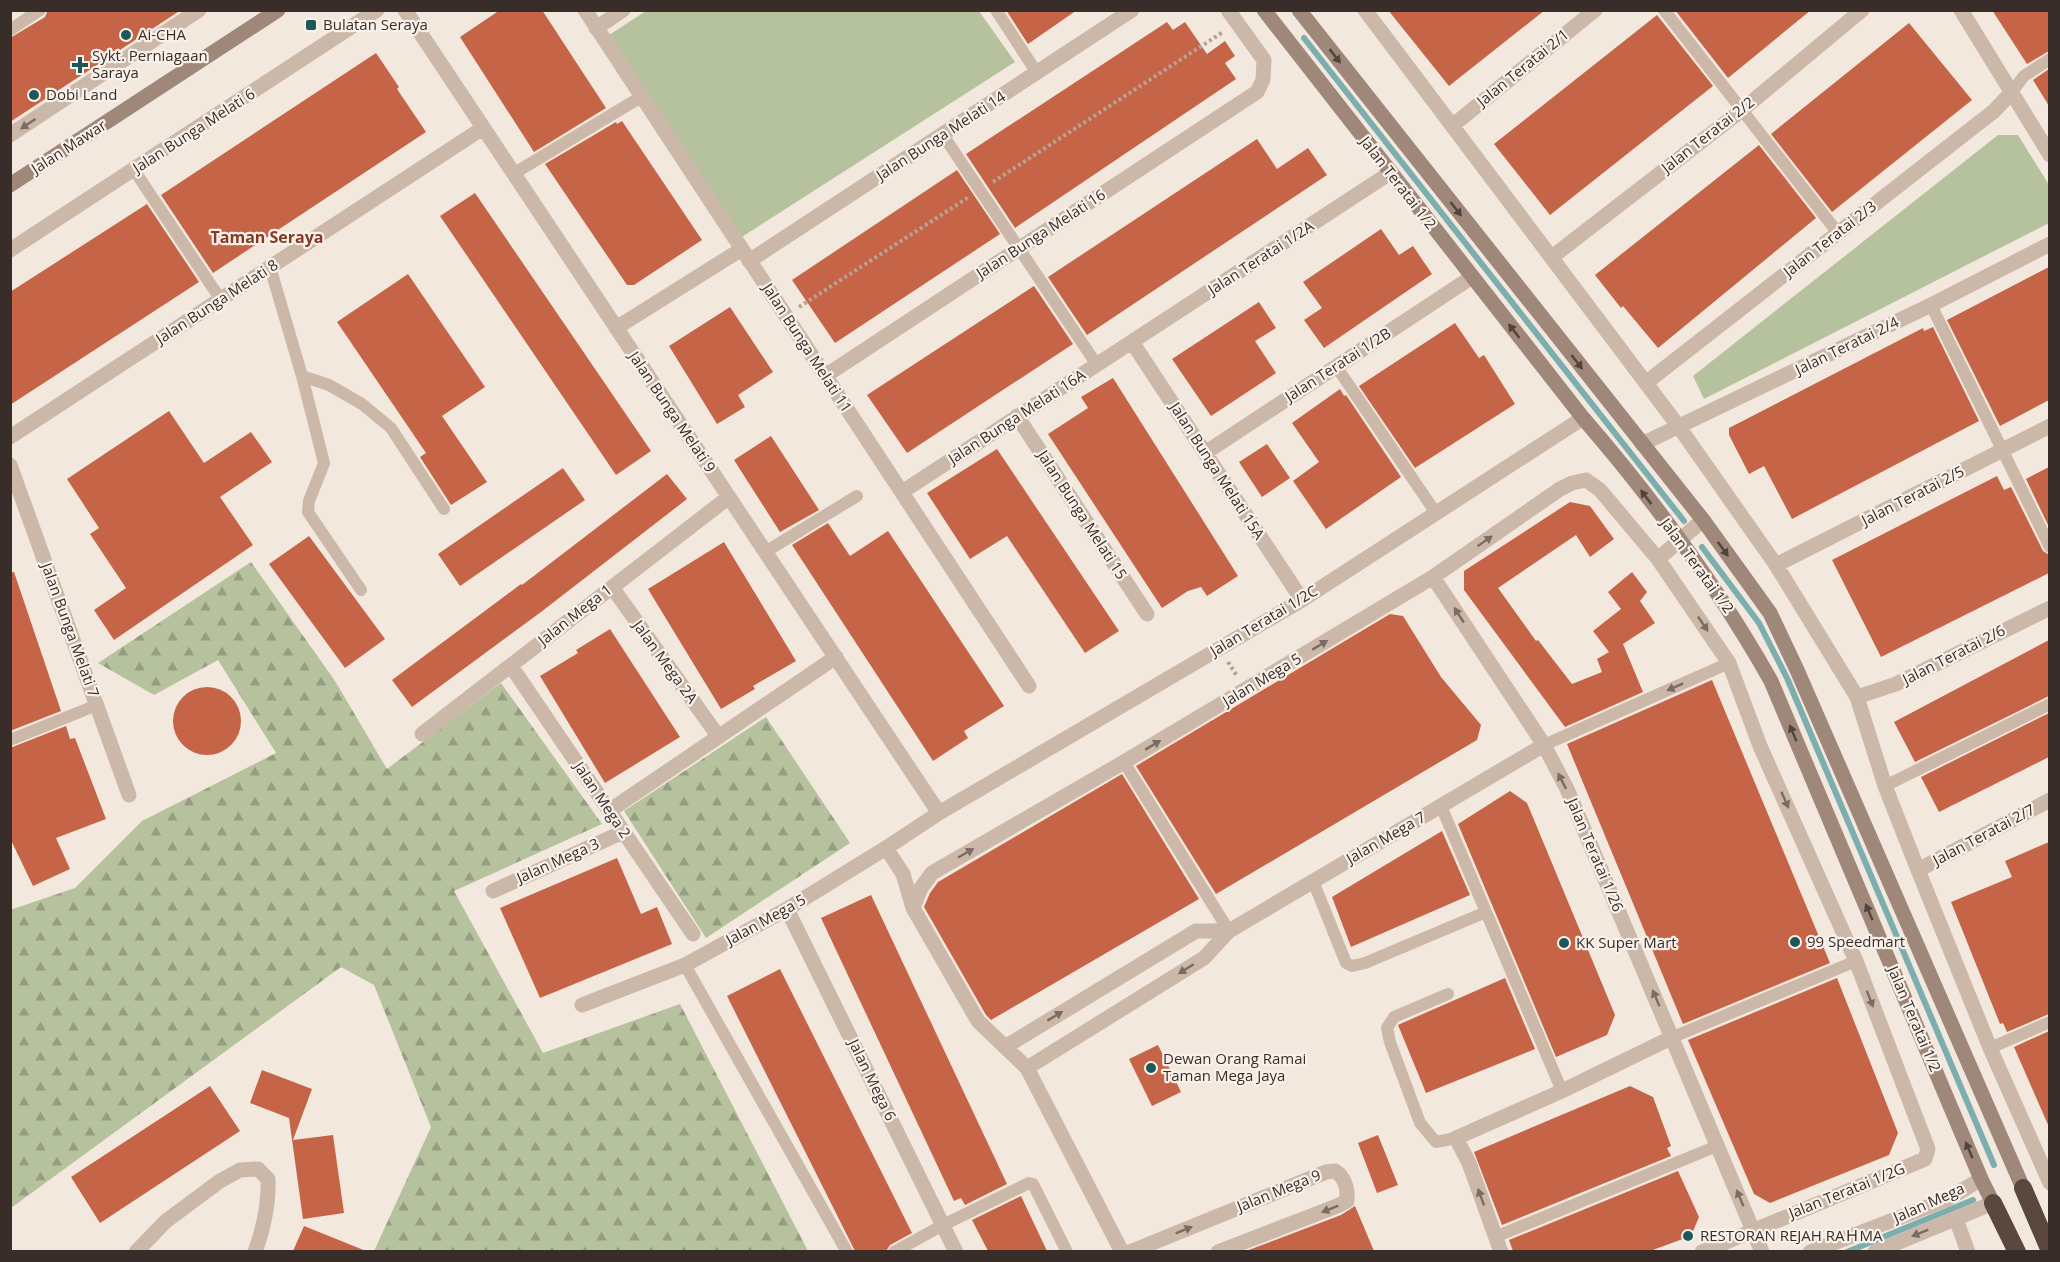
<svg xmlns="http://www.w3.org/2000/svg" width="2060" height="1262" viewBox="0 0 2060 1262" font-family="'Open Sans','Noto Sans SC',sans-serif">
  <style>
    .green { fill: #b6c29d }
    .forest { fill: url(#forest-firs) }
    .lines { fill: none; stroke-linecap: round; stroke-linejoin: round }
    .stream { stroke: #7caeb0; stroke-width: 6 }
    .building { fill: #c66447 }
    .path { stroke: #b7a293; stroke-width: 4; stroke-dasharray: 3 3; stroke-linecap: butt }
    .lane { stroke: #cbb8a9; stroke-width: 12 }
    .street { stroke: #cbb8a9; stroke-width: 15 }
    .secondary { stroke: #9f877a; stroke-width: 15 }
    .highway { stroke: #594740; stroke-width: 18 }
    .oneway { fill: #52443d }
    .oneway2 { fill: #7a6c63 }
    .poi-dot { fill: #1e575a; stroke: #faf2ea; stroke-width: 2 }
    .labels { text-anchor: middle; stroke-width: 4.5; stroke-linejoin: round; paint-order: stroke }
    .poi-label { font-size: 15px; fill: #382d29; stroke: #faf2ea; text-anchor: start }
    .street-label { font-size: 15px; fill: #382d29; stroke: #faf2ea }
    .neighbourhood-label { font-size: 16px; font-weight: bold; fill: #873821; stroke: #faf2ea }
  </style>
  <defs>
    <pattern id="forest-firs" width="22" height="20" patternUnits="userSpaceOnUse" patternTransform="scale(1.5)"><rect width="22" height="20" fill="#b6c29d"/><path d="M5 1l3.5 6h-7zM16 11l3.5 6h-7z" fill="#959e80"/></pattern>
  </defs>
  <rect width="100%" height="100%" fill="#f2e8dd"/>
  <path class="green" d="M646,11h333l36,51 -278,178 -128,-205z
    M1998,135h20l31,50v38l-345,176 -11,-23z"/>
  <path class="forest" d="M251,562l84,119 52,88 114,-86 101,141 -148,67 89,162 137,-49 128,247h-434l57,-124 -57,-142 -33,-18 -330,241 -1,-298 65,-22 67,-67 134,-68 -58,-93 -64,35 -56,-32z
    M766,717l84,126 -144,95 -82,-127z"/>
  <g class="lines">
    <path class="stream" d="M1304,38l380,483
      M1702,547l57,76 28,55 207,487
      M1847,1252l126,-52"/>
  </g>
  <path class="building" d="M48,10h133l-171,112v-84l35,-21z
    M500,10h42l64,98 -72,44 -74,-115z
    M1006,10h71l-49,34z
    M1388,10h157l-96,76z
    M1675,10h136l-83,68z
    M1992,10h57v41l-22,13z
    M1657,15l56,71 -163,129 -56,-71z
    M1167,22l6,8 12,-8 22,32 18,-13 10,15 -10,7 11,16 -221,149 -49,-74z
    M1909,23l63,77 -140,112 -61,-78z
    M376,53l23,34 -2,2 29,43 -213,141 -52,-78z
    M2049,69v37l-16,-26z
    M622,121l80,119 -68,45h-7l-82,-121 71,-42 1,2z
    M1257,139l20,30 31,-21 19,27 -240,160 -39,-58z
    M1759,145l57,73 -158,130 -35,-42 -2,2 -26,-33z
    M957,170l43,64 -165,109 -43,-63z
    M475,193l176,258 -35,24 -176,-259z
    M147,204l52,78 -189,123v-113z
    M1381,229l18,26 14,-9 19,28 -108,74 -20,-28 18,-12 -19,-26z
    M2049,267v133l-49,26 -53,-106z
    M408,274l77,113 -43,29 45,66 -36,23 -31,-48 6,-4 -89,-131z
    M1034,286l39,58 -166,109 -40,-58z
    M1259,302l17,26 -21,13 21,32 -65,43 -39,-57z
    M730,307l43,65 -35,23 7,12 -28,17 -48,-78z
    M1455,323l24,35 5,-3 31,49 -100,64 -56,-82z
    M1933,327l46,94 -187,98 -28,-53 -15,8 -20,-39v-7l194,-100 1,3z
    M1113,378l125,198 -31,20 -6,-9 -13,4 -26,17 -114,-174 40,-26 -7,-11z
    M1340,389l4,7 2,-1 55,82 -75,52 -33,-48 26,-19 -27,-39z
    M169,411l35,52 47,-31 21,30 -52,35 33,48 -139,95 -20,-30 32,-22 -36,-54 9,-6 -32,-49z
    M771,436l48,74 -39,22 -46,-72z
    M1267,444l23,34 -28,19 -23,-35z
    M997,449l122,182 -34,22 -78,-117 -37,23 -43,-66z
    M2049,467v60l-23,-48z
    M563,468l22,32 -125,86 -22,-32z
    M667,474l20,25 -146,113 -129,95 -20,-27 129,-96 1,1z
    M1997,476l7,14 7,-3 32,64 6,4v18l-168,84 -49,-97z
    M1570,502l20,4 24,33 -24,18 -14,-22 -78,53 38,53 2,-1 34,44 30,-12 -5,-13 12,-7 -16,-21 28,-22 -13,-17 24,-20 15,20 -7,9 15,22 -32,21 20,48 -78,35 -101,-137v-19z
    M828,523l22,33 38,-25 116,175 -40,25 4,7 -35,23 -141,-216z
    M309,536l76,103 -40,29 -76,-104z
    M724,542l72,119 -43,25 2,3 -34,20 -73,-120z
    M14,572l47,139 -51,20v-158z
    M1390,614l13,2 38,61 40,48 -4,15 -261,154 -80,-128z
    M610,629l70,108 -75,46 -65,-107 38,-23 -2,-3z
    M2049,640v56l-134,66 -21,-40z
    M1712,680l118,283 -147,61 -116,-280z
    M173 721a34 34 0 1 1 68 0a34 34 0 1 1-68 0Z
    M2049,713v44l-110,55 -18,-35z
    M66,726l4,13 5,-1 31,81 -50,19 14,31 -37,17 -23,-48v-90z
    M1122,774l77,125 -208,121 -5,-5 -62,-108 6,-14 8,-11z
    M1510,791l17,12 88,212 -8,20 -51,22 -98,-233z
    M1442,831l28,64 -119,52 -19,-50z
    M2049,842v172l-42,18 -4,-9 -3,1 -49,-122 61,-25 -7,-16z
    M617,858l24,56 16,-7 15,37 -132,54 -40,-90z
    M871,895l136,289 -42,21 -4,-7 -7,3 -133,-283z
    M780,969l132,264 -22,12 -4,6h-31l-128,-255z
    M1505,978l30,71 -109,44 -28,-68 2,-1z
    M1837,978l61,155 -9,22 -119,48 -16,-9 -66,-154z
    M2049,1031v96l-35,-80z
    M1158,1045l23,47 -29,14 -23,-47z
    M262,1070l50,19 -19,51 40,-5 11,78 -41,6 -14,-101 -39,-15z
    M210,1086l30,45 -140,92 -29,-46z
    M1630,1086l23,11 18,49 -4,2 4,8 -169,69 -28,-73z
    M1378,1135l20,50 -21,8 -19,-50z
    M1678,1171l21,46 -8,19 -41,15h-137l-4,-11z
    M1021,1196l26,55h-59l-16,-31z
    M1355,1206l19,45h-128l95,-36z
    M304,1226l62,25h-73z"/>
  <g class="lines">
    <path class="path" d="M993,182l230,-150
      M799,307l170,-110
      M1228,662l9,14"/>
    <path class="lane" d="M996,10l41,63
      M1664,10l174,223
      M10,30l30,-20
      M2011,93l13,-17 26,-17
      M943,135l154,230
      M134,170l87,130
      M513,174l128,-77
      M270,267l32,109 22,87 -15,38 -1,11 53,78
      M1931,305l119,242
      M1336,366l100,147
      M302,376l27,9 33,19 29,24 53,81
      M765,552l92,-56
      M10,740l87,-35
      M1544,745l185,-82
      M1124,762l105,169
      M1885,786l165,-82
      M1441,806l121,285
      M1313,881l33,82 6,3 13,-3 121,-51
      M685,965l162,287
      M1448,994l-54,23 -7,11 3,14 30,81 16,19 20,-4
      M1673,1037l183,-76
      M1990,1048l60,-26
      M1495,1237l222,-91
      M894,1252l49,-27 86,-42 4,1 34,68"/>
    <path class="street" d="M405,10l534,803
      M585,10l444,676
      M1365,10l314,417 97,138 81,132 28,89 33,84 72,178 60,135
      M1961,10l89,145
      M596,28l27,-18
      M1452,126l143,-116
      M10,135l189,-125
      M10,250l367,-240
      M1552,257l190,-147 120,-100
      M749,261l383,-251
      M616,328l126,-79
      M1132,342l170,258
      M825,376l432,-284 6,-12 1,-20 -36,-50
      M1647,382l347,-271 17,-18
      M1017,416l130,198
      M10,437l473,-309
      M1642,444l289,-139 119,-61
      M1205,453l267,-176
      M10,465l119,330
      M902,492l488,-319
      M1658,559l45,-39
      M1776,565l274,-139
      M1433,577l111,168 23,44 195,463
      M612,587l106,149
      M511,666l182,268
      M1857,697l39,-13 154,-76
      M422,734l307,-237
      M609,811l227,-154
      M886,848l17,26 10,34 65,113 49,47 95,184
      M1918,870l132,-70
      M493,891l130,-59
      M913,908l8,-20 11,-15 192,-111 309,-185 127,-88 12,-6 14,-3 14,10 58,69 71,104 31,83 96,215 72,188 -3,10 -223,93
      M787,909l169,343
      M582,1005l103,-40 102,-56 99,-61 53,-35 363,-213 281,-182
      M1005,1047l191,-116h33
      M1027,1068l177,-110 25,-27 315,-186
      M1956,1219l12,33
      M136,1252l30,-31 54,-40 20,-11 18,-1 10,10c1,26 -4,48 -13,73
      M1130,1252l196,-80 9,-1c10,6 13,18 12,30l-10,5 -119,46
      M1501,1252l-32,-89 -13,-25 106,-47 111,-54
      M1810,1252l138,-53 33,-20
      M1875,1252l118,-49 4,10"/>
    <path class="secondary" d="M1264,10l319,408c70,81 135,169 188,263l210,498 12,24
      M1299,10l404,510 67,93 27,57 226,518
      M10,185l268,-175"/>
    <path class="highway" d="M2023,1188l27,63
      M1993,1203l24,49"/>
  </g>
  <defs><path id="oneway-solid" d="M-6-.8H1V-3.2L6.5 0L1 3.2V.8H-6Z" transform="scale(1.5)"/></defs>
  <g class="oneway">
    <use href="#oneway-solid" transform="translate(1335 56) rotate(52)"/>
    <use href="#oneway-solid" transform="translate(1456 209) rotate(52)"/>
    <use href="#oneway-solid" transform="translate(1514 331) rotate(-128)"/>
    <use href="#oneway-solid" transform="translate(1577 362) rotate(52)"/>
    <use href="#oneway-solid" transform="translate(1646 497) rotate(-127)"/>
    <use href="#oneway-solid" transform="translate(1723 549) rotate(54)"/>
    <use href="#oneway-solid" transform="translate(1793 733) rotate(-113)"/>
    <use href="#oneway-solid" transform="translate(1869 912) rotate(-113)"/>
    <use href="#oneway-solid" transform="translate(1969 1150) rotate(-113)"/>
  </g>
  <g class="oneway2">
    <use href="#oneway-solid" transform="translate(28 124) rotate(146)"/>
    <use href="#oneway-solid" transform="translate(1485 541) rotate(-35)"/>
    <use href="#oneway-solid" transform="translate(1459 615) rotate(-123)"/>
    <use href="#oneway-solid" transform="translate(1703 624) rotate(56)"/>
    <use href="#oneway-solid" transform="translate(1320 645) rotate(-31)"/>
    <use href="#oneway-solid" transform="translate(1675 687) rotate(156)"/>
    <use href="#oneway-solid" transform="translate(1153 745) rotate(-31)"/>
    <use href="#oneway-solid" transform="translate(1562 781) rotate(-117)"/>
    <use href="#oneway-solid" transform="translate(1785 800) rotate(66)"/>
    <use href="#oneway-solid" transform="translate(966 853) rotate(-30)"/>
    <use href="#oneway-solid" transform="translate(1186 969) rotate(148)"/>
    <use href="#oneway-solid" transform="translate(1656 998) rotate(-113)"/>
    <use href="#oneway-solid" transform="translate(1870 999) rotate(69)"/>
    <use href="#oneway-solid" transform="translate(1055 1016) rotate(-31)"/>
    <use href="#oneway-solid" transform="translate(1481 1197) rotate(-110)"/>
    <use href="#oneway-solid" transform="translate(1740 1198) rotate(-113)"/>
    <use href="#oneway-solid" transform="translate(1330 1209) rotate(158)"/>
    <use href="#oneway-solid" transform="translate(1184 1230) rotate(-22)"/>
    <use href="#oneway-solid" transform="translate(1920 1233) rotate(158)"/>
  </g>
  <g class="poi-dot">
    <rect x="305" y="19" width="12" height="12" rx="3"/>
    <circle cx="126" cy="35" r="6"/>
    <path d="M77 56h6v6h6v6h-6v6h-6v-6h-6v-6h6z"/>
    <circle cx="34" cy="95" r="6"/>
    <circle cx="1795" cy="942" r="6"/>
    <circle cx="1564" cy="943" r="6"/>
    <circle cx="1151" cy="1068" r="6"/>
    <circle cx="1688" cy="1236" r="6"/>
  </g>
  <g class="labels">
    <g class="poi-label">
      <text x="323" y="30">Bulatan Seraya</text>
      <text x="138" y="40">Ai-CHA</text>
      <text x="92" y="61">Sykt. Perniagaan<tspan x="92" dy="17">Saraya</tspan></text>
      <text x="46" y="100">Dobi Land</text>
      <text x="1807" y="947">99 Speedmart</text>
      <text x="1576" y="948">KK Super Mart</text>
      <text x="1163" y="1064">Dewan Orang Ramai<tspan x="1163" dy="17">Taman Mega Jaya</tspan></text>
      <text x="1700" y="1241">RESTORAN REJAH RAＨMA</text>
    </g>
    <g class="street-label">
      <text transform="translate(1523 68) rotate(-39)" y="5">Jalan Teratai 2/1</text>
      <text transform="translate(194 131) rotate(-33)" y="5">Jalan Bunga Melati 6</text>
      <text transform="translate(1708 135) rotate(-38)" y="5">Jalan Teratai 2/2</text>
      <text transform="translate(941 136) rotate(-33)" y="5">Jalan Bunga Melati 14</text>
      <text transform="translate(69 147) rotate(-33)" y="5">Jalan Mawar</text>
      <text transform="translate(1398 183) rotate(52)" y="5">Jalan Teratai 1/2</text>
      <text transform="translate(1041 234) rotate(-33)" y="5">Jalan Bunga Melati 16</text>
      <text transform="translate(1830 239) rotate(-38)" y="5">Jalan Teratai 2/3</text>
      <text transform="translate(1261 258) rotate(-33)" y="5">Jalan Teratai 1/2A</text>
      <text transform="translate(217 302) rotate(-33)" y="5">Jalan Bunga Melati 8</text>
      <text transform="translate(1847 346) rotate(-26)" y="5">Jalan Teratai 2/4</text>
      <text transform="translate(807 348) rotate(57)" y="5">Jalan Bunga Melati 11</text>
      <text transform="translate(1338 365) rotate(-33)" y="5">Jalan Teratai 1/2B</text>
      <text transform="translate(672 412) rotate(56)" y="5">Jalan Bunga Melati 9</text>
      <text transform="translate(1017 417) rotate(-33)" y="5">Jalan Bunga Melati 16A</text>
      <text transform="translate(1217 471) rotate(57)" y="5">Jalan Bunga Melati 15A</text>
      <text transform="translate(1913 496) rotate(-27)" y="5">Jalan Teratai 2/5</text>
      <text transform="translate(1082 515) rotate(57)" y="5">Jalan Bunga Melati 15</text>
      <text transform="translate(1697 566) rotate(54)" y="5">Jalan Teratai 1/2</text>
      <text transform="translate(575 615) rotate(-38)" y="5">Jalan Mega 1</text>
      <text transform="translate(1264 621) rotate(-31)" y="5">Jalan Teratai 1/2C</text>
      <text transform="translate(70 630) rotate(70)" y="5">Jalan Bunga Melati 7</text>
      <text transform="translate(1954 655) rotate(-27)" y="5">Jalan Teratai 2/6</text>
      <text transform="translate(665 662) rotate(54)" y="5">Jalan Mega 2A</text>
      <text transform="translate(1262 680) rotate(-31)" y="5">Jalan Mega 5</text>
      <text transform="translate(602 800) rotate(56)" y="5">Jalan Mega 2</text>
      <text transform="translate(1984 835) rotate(-28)" y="5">Jalan Teratai 2/7</text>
      <text transform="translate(1386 838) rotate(-30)" y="5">Jalan Mega 7</text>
      <text transform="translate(1595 855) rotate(67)" y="5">Jalan Teratai 1/26</text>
      <text transform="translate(558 861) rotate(-24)" y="5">Jalan Mega 3</text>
      <text transform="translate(766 920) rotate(-29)" y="5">Jalan Mega 5</text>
      <text transform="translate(1914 1019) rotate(67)" y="5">Jalan Teratai 1/2</text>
      <text transform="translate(872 1080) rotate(64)" y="5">Jalan Mega 6</text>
      <text transform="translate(1279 1191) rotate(-22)" y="5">Jalan Mega 9</text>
      <text transform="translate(1847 1191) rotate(-22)" y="5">Jalan Teratai 1/2G</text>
      <text transform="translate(1929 1203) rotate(-24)" y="5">Jalan Mega</text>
    </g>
    <g class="neighbourhood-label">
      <text x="267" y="243">Taman Seraya</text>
    </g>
  </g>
  <rect width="2060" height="1262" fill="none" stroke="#382d29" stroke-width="24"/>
</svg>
